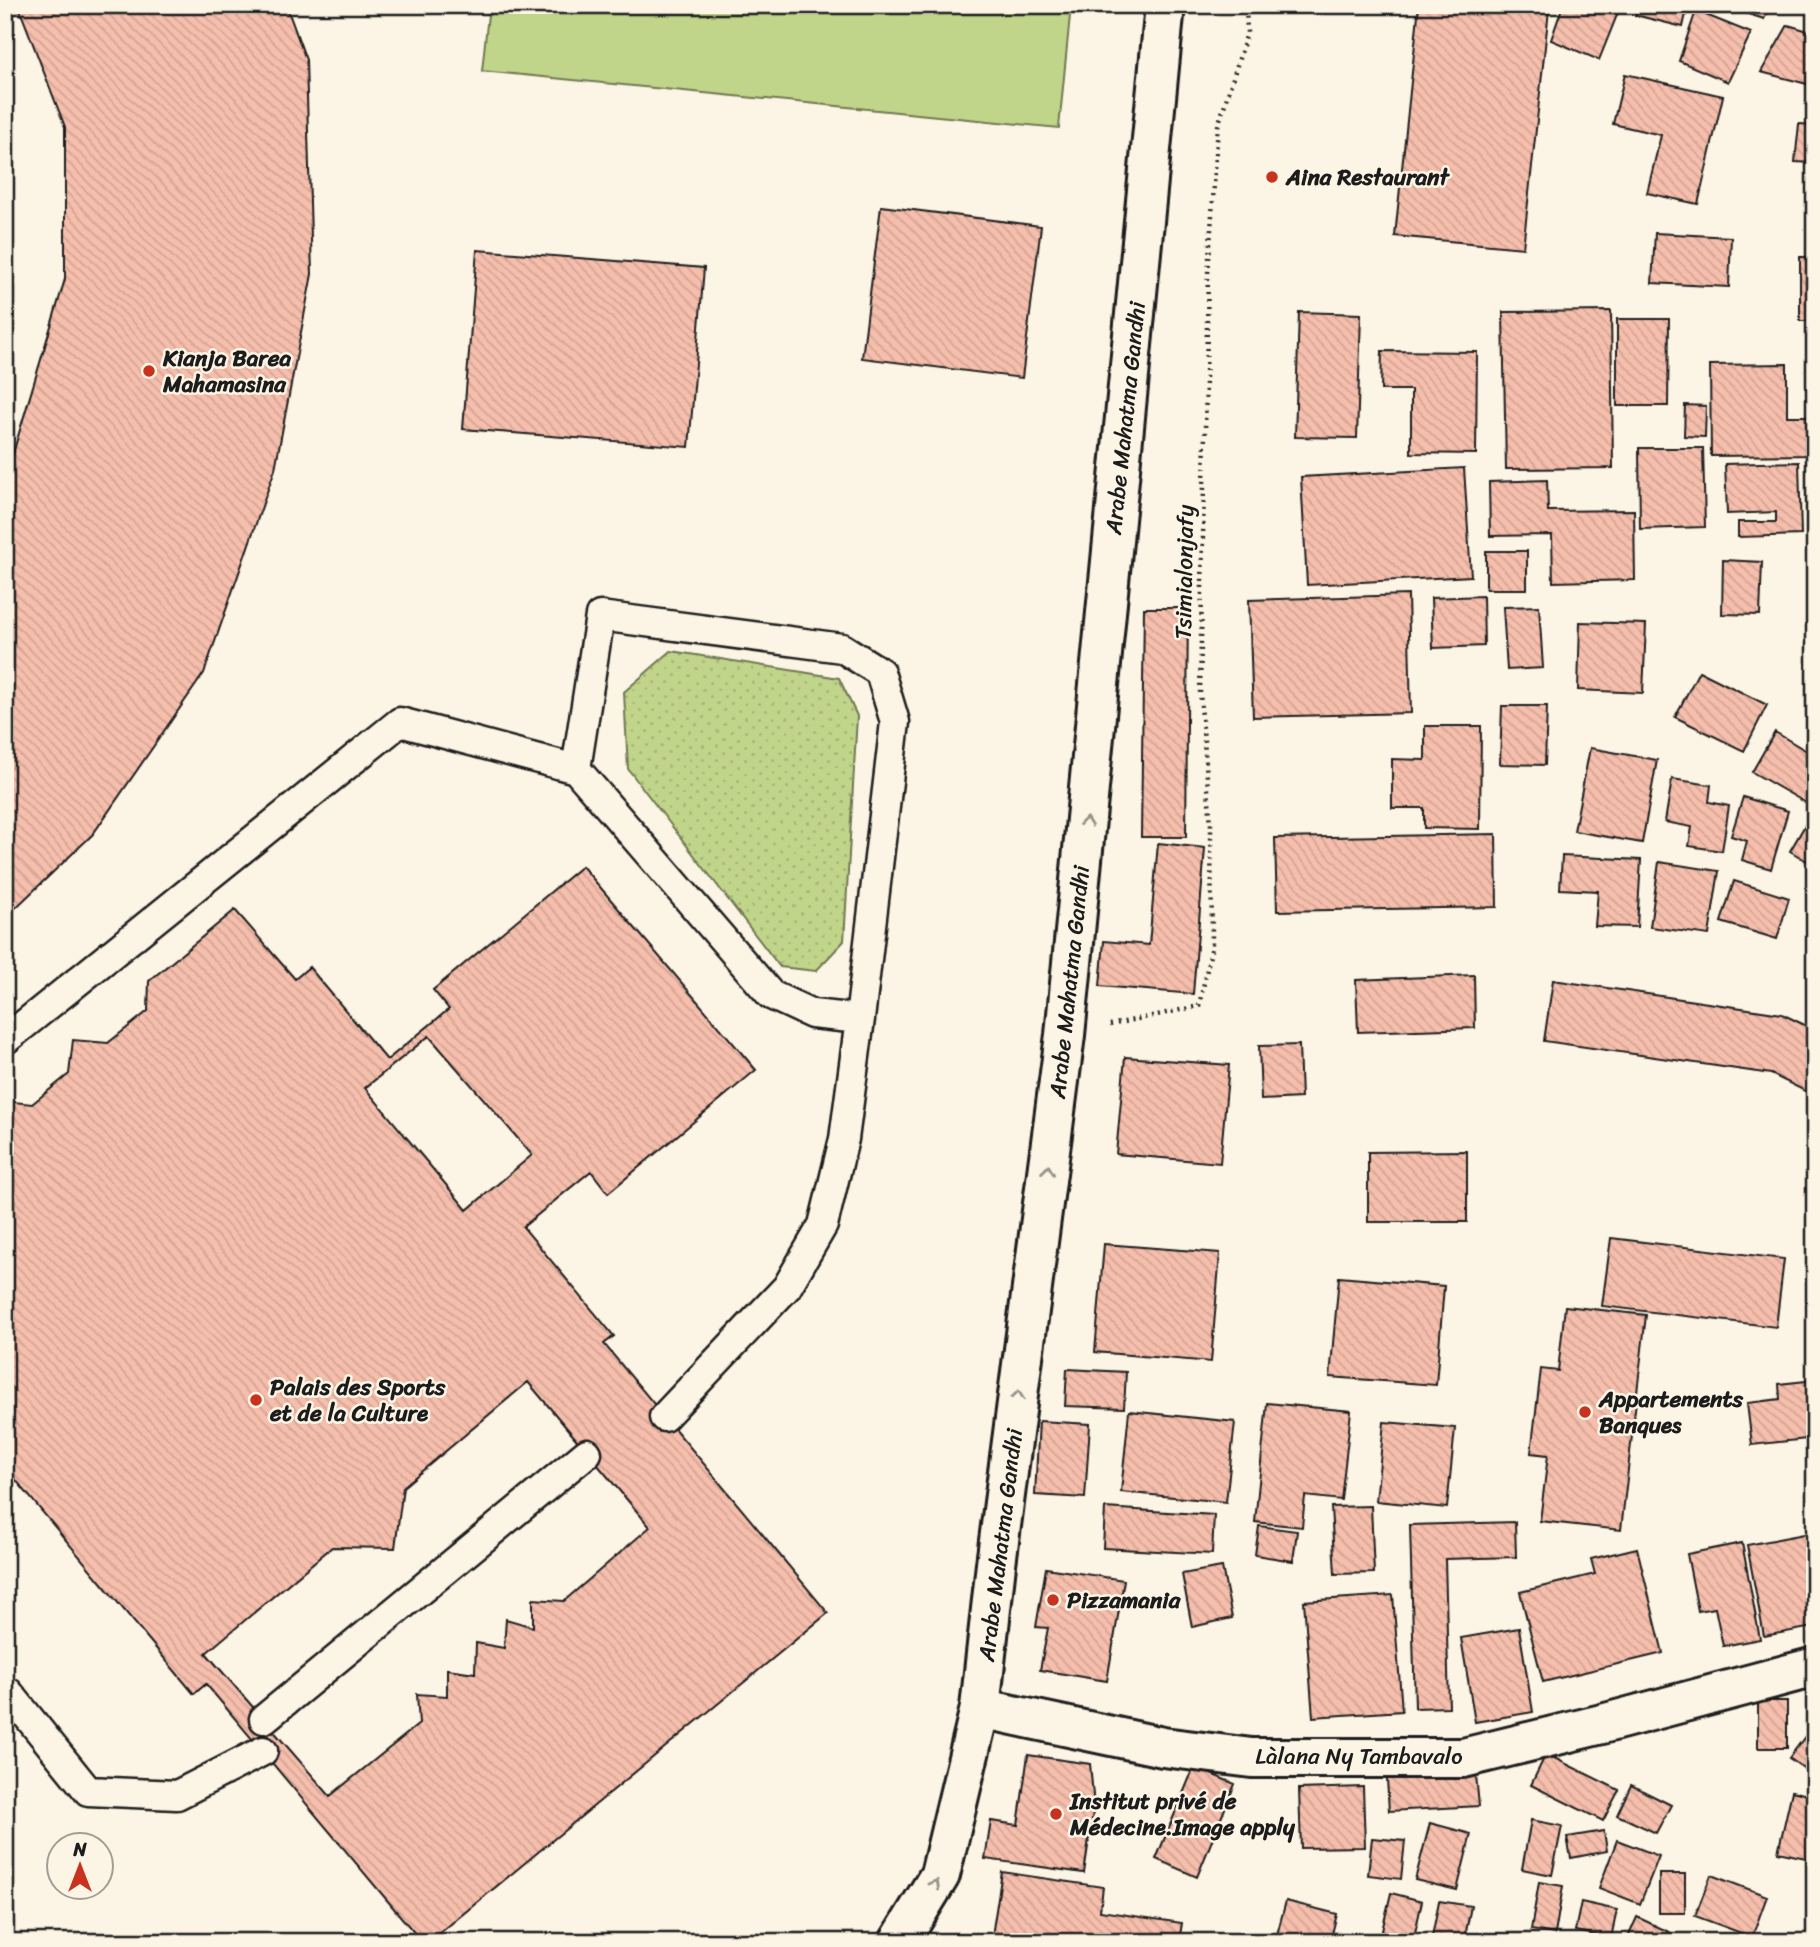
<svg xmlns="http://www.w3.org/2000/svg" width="1820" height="1947" viewBox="0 0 1820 1947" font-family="Sriracha,sans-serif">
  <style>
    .grass { fill: url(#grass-dots); stroke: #6e7853; stroke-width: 2 }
    .green { fill: #c1d58a; stroke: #6e7853; stroke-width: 2 }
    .building { fill: url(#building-back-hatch); stroke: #1c1c1c; stroke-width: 2; fill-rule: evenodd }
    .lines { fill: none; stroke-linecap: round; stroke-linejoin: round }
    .service-casing { stroke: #1c1c1c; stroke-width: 33 }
    .minor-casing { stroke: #1c1c1c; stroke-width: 44 }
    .tertiary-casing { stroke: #1c1c1c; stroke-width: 44 }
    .path { stroke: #1c1c1c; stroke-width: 4.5; stroke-dasharray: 2 5; stroke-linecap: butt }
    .service { stroke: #fcf5e5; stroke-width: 28 }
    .minor { stroke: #fcf5e5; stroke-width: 38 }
    .tertiary { stroke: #fcf5e5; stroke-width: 38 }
    .oneway { stroke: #97938b }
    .poi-dot { fill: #c8321e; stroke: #fcf5e5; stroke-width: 2.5 }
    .labels { text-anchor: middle; stroke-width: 5; stroke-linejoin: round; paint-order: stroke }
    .poi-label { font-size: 23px; font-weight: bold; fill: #1c1c1c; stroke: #fcf5e5; text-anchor: start }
    .street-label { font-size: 23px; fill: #1c1c1c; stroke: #fcf5e5 }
  </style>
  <defs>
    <pattern id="grass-dots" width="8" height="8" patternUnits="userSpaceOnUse" patternTransform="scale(1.75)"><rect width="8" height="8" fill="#c1d58a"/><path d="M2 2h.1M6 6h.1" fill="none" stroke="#a5b676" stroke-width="1.8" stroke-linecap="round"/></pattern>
    <pattern id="building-back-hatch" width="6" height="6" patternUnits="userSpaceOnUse" patternTransform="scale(1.75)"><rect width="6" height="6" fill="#f6beac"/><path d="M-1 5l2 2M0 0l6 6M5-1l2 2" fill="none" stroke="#d2a393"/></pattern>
  </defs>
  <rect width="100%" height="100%" fill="#fcf5e5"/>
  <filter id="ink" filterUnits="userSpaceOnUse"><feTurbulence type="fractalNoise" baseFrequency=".0143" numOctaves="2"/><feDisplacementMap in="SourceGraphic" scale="14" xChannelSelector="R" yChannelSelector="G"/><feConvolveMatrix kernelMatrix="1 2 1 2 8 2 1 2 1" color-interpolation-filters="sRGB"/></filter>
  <g filter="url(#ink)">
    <path class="grass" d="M671,651l168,27 18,38 -13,225 -28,30 -36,-4 -152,-198 -4,-77z"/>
    <path class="green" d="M489,5h582l-12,123 -577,-57z"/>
    <path class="building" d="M18,5h268l20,55 6,214 -37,195 -71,204 -111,161 -88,84v-438l60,-201v-152z
      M1419,5h87l43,5 -26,238 -128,-12z
      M1563,5h58l-22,55 -48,-20z
      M1639,5h49l-5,22 -48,-12z
      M1720,5h51l-7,14z
      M1696,11l55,22 -23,49 -49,-21z
      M1788,25l27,8v46l-4,6 -50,-13z
      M1625,74l98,22 -25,108 -51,-11 14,-58 -48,-11z
      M1799,124l16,1v38l-20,-1z
      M881,206l160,20 -19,152 -160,-20z
      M1655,233l76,4 -2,50 -77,-4z
      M477,250l227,18 -15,179 -226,-18z
      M1800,257h15v64h-15z
      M1611,311l2,157 -107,1 -3,-157z
      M1299,312l62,2 -4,124 -62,-1z
      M1617,319h52l-1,87h-51z
      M1382,351l95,1 -1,102 -65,-1v-63h-30z
      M1787,364v52h28v39l-104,1 -1,-91z
      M1812,371h3v35h-3z
      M1685,405l21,1 -1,31 -21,-1z
      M1639,448h64l2,79 -65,2z
      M1799,462l2,73 -63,2v-15h38v-10l-49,2 -2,-50z
      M1464,468l7,108 -164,9 -6,-108z
      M1547,480l1,31 86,-1 1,70 -82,2 -1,-47 -62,1 -1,-54z
      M1486,551h41v38h-41z
      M1723,560l39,2 -2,53 -38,-1z
      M1408,595l3,118 -158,4 -4,-117z
      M1483,596l1,50 -51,2 -2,-50z
      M1539,606l4,62 -36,2 -4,-63z
      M1144,608h44l-2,229h-45z
      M1580,622l66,2 -3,69 -65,-3z
      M1699,671l68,34 -23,46 -69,-34z
      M1502,706h45l-2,59 -45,-1z
      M1425,726h56l-1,103 -56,-1v-20h-32v-49l33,1z
      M1775,732l40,24v110l-25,-15 25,-43 -63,-36z
      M1590,748l67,12 -15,83 -68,-12z
      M1672,779l39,6 -2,17 20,4 -7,45 -33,-5 3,-19 -27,-5z
      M1743,797l45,14 -17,58 -29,-9 5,-19 -16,-5z
      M1496,834l1,73 -220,4 -2,-73z
      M1158,843l47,5 -12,146 -93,-8 4,-45 45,4z
      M1562,856l79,4 -4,67 -42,-1 3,-35 -38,-2z
      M1659,862l60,9 -10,64 -59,-8z
      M582,866l174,204 -148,123 -17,-22 -68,56 91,109 -10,8 224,269 -399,329h-7l-216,-258 -12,10 -189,-227v-366l27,3 37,-30 4,-34 35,3 40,-32 1,-30 86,-71 60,69 14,-12 78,93 62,-51 -16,-19zM429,1036l103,119 -65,55 -102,-122zM528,1382l122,145 -86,74 -31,-2v28l-27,-8 -2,29 -28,-5 -1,30 -28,-4v27l-30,-2 2,30 -89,72 -124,-143 126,-106 63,1 8,-61z
      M1734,881l55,17 -12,41 -56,-17z
      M1474,975l1,53 -117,4 -2,-52z
      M1553,980l229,34 33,16v66l-44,-22 -227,-33z
      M1299,1045l2,53 -40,2 -2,-54z
      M1125,1057l104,8 -9,98 -104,-9z
      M1467,1151v71h-99v-70z
      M1611,1238l173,21 -8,68 -174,-21z
      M1104,1244l116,9 -9,109 -116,-10z
      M1339,1277l105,9 -8,99 -106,-8z
      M1565,1306l81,9 -25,215 -81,-9 8,-66 -17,-2 10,-84 17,2z
      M1067,1369l59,3 -2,36 -59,-2z
      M1815,1380v58l-63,7 -5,-42 33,-4 -1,-15z
      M1267,1403l84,8 -10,89 -36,-4 -3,31 -47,-5z
      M1129,1411l106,11 -9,80 -105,-10z
      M1039,1421l51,3 -5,74 -50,-3z
      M1384,1422l71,6 -8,80 -71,-7z
      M1371,1506l3,67 -39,1 -4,-67z
      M1105,1508l109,7 -2,39 -109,-6z
      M1515,1522l1,35 -71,2 4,148 -34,1 -5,-183z
      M1259,1526l38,5 -4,30 -38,-6z
      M1815,1532v82l-4,1 2,12 -49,9 -17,-91z
      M1742,1543l18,96 -37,7 -8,-38 -17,3 -11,-57z
      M1637,1548l26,105 -120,29 -23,-90 75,-18 -4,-15z
      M1222,1567l10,51 -40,9 -10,-53z
      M1046,1568l78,12 -17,101 -67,-11 8,-42 -12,-1z
      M1393,1595l9,116 -89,6 -9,-116z
      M1519,1628l14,84 -58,10 -14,-84z
      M1758,1701h29v47h-29z
      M1815,1723v53l-26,-18z
      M1546,1754l73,36 -16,31 -72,-36z
      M1028,1755l62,9 4,42 -10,67 -99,-14 6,-38 27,4z
      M1194,1767l41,17 -38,93 -41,-18z
      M1476,1775l3,31 -90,5 -2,-32z
      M1631,1785l40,20 -15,28 -39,-18z
      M1363,1787l2,60 -64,1 -2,-59z
      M1792,1791l23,6v63l-37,-8z
      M1531,1820l31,6 -10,49 -30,-6z
      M1430,1823l41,11 -14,56 -42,-10z
      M1604,1831l3,20 -36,7 -4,-21z
      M1372,1838l33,3 -4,38 -33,-4z
      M1617,1840l42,16 -19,48 -41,-16z
      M1002,1872l101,15 -3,24 82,12 -3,19h-188z
      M1659,1874h26v39h-26z
      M1711,1875l56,21 -15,41 -57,-21z
      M1539,1882l24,4 -8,48 -24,-4z
      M1391,1893l31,8 -9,41 -32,-7z
      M1286,1901l51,13 -7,28h-55z
      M1439,1901l32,5 -7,36h-33z
      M1581,1902l36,8 -6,28 -36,-7z
      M1637,1917l34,16 -4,9h-41z
      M1347,1935l31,7h-32z"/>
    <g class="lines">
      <g class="service-casing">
        <path id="service" d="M5,1040l395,-318 176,47 195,226 41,19 48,5 35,-297 -15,-50 -38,-24 -242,-32 -24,153
          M664,1417l123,-130 36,-62 21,-86 16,-120
          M9,1693l79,98 89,4 86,-44
          M264,1719l323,-266"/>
      </g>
      <g class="minor-casing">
        <path id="minor" d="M980,1708l183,39 89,11h211l139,-34 213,-57"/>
      </g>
      <g class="tertiary-casing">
        <path id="tertiary" d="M899,1942l41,-67 40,-167 16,-144 69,-529 100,-1030"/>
      </g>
      <path class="path" d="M1110,1025l89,-19 13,-60 -1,-121 -11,-132 8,-419 10,-148 29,-93 -1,-28"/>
      <use href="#service" class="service"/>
      <use href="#minor" class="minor"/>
      <use href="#tertiary" class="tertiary"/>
    </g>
    <defs><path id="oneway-chevron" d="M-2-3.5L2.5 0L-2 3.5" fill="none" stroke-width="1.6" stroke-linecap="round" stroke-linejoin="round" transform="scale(1.75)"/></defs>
    <g class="oneway">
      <use href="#oneway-chevron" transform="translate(1086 822) rotate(-84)"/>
      <use href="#oneway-chevron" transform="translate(1048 1170) rotate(-83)"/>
      <use href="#oneway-chevron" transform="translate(1018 1395) rotate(-83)"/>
      <use href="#oneway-chevron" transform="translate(935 1884) rotate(-61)"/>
    </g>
  </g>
  <g class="poi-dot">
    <circle cx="1272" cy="177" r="7"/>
    <circle cx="149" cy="371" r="7"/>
    <circle cx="256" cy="1400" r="7"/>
    <circle cx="1585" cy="1412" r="7"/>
    <circle cx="1053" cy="1600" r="7"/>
    <circle cx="1056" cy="1814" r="7"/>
  </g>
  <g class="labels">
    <g class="poi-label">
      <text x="1286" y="185">Aina Restaurant</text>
      <text x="163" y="366">Kianja Barea<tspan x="163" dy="26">Mahamasina</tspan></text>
      <text x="270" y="1395">Palais des Sports<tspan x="270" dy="26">et de la Culture</tspan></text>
      <text x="1599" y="1407">Appartements<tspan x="1599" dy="26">Banques</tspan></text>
      <text x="1067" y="1608">Pizzamania</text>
      <text x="1070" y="1809">Institut privé de<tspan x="1070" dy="26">Médecine.Image apply</tspan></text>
    </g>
    <g class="street-label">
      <text transform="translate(1125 418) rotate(-84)" y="8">Arabe Mahatma Gandhi</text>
      <text transform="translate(1184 572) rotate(-89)" y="8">Tsimialonjafy</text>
      <text transform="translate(1069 982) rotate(-84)" y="8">Arabe Mahatma Gandhi</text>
      <text transform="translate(1000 1545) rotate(-83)" y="8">Arabe Mahatma Gandhi</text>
      <text x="1359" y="1764">Làlana Ny Tambavalo</text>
    </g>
  </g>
  <rect width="1820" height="1947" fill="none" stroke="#fcf5e5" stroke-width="28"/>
  <rect x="14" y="14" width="1792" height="1919" fill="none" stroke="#1c1c1c" stroke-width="2.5" filter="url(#ink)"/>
  <g transform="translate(80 1866)"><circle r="33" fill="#fcf5e5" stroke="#a29e95" stroke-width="2"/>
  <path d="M0-5L12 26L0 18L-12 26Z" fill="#c8321e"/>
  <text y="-10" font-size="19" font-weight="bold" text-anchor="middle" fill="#1c1c1c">N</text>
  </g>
</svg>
